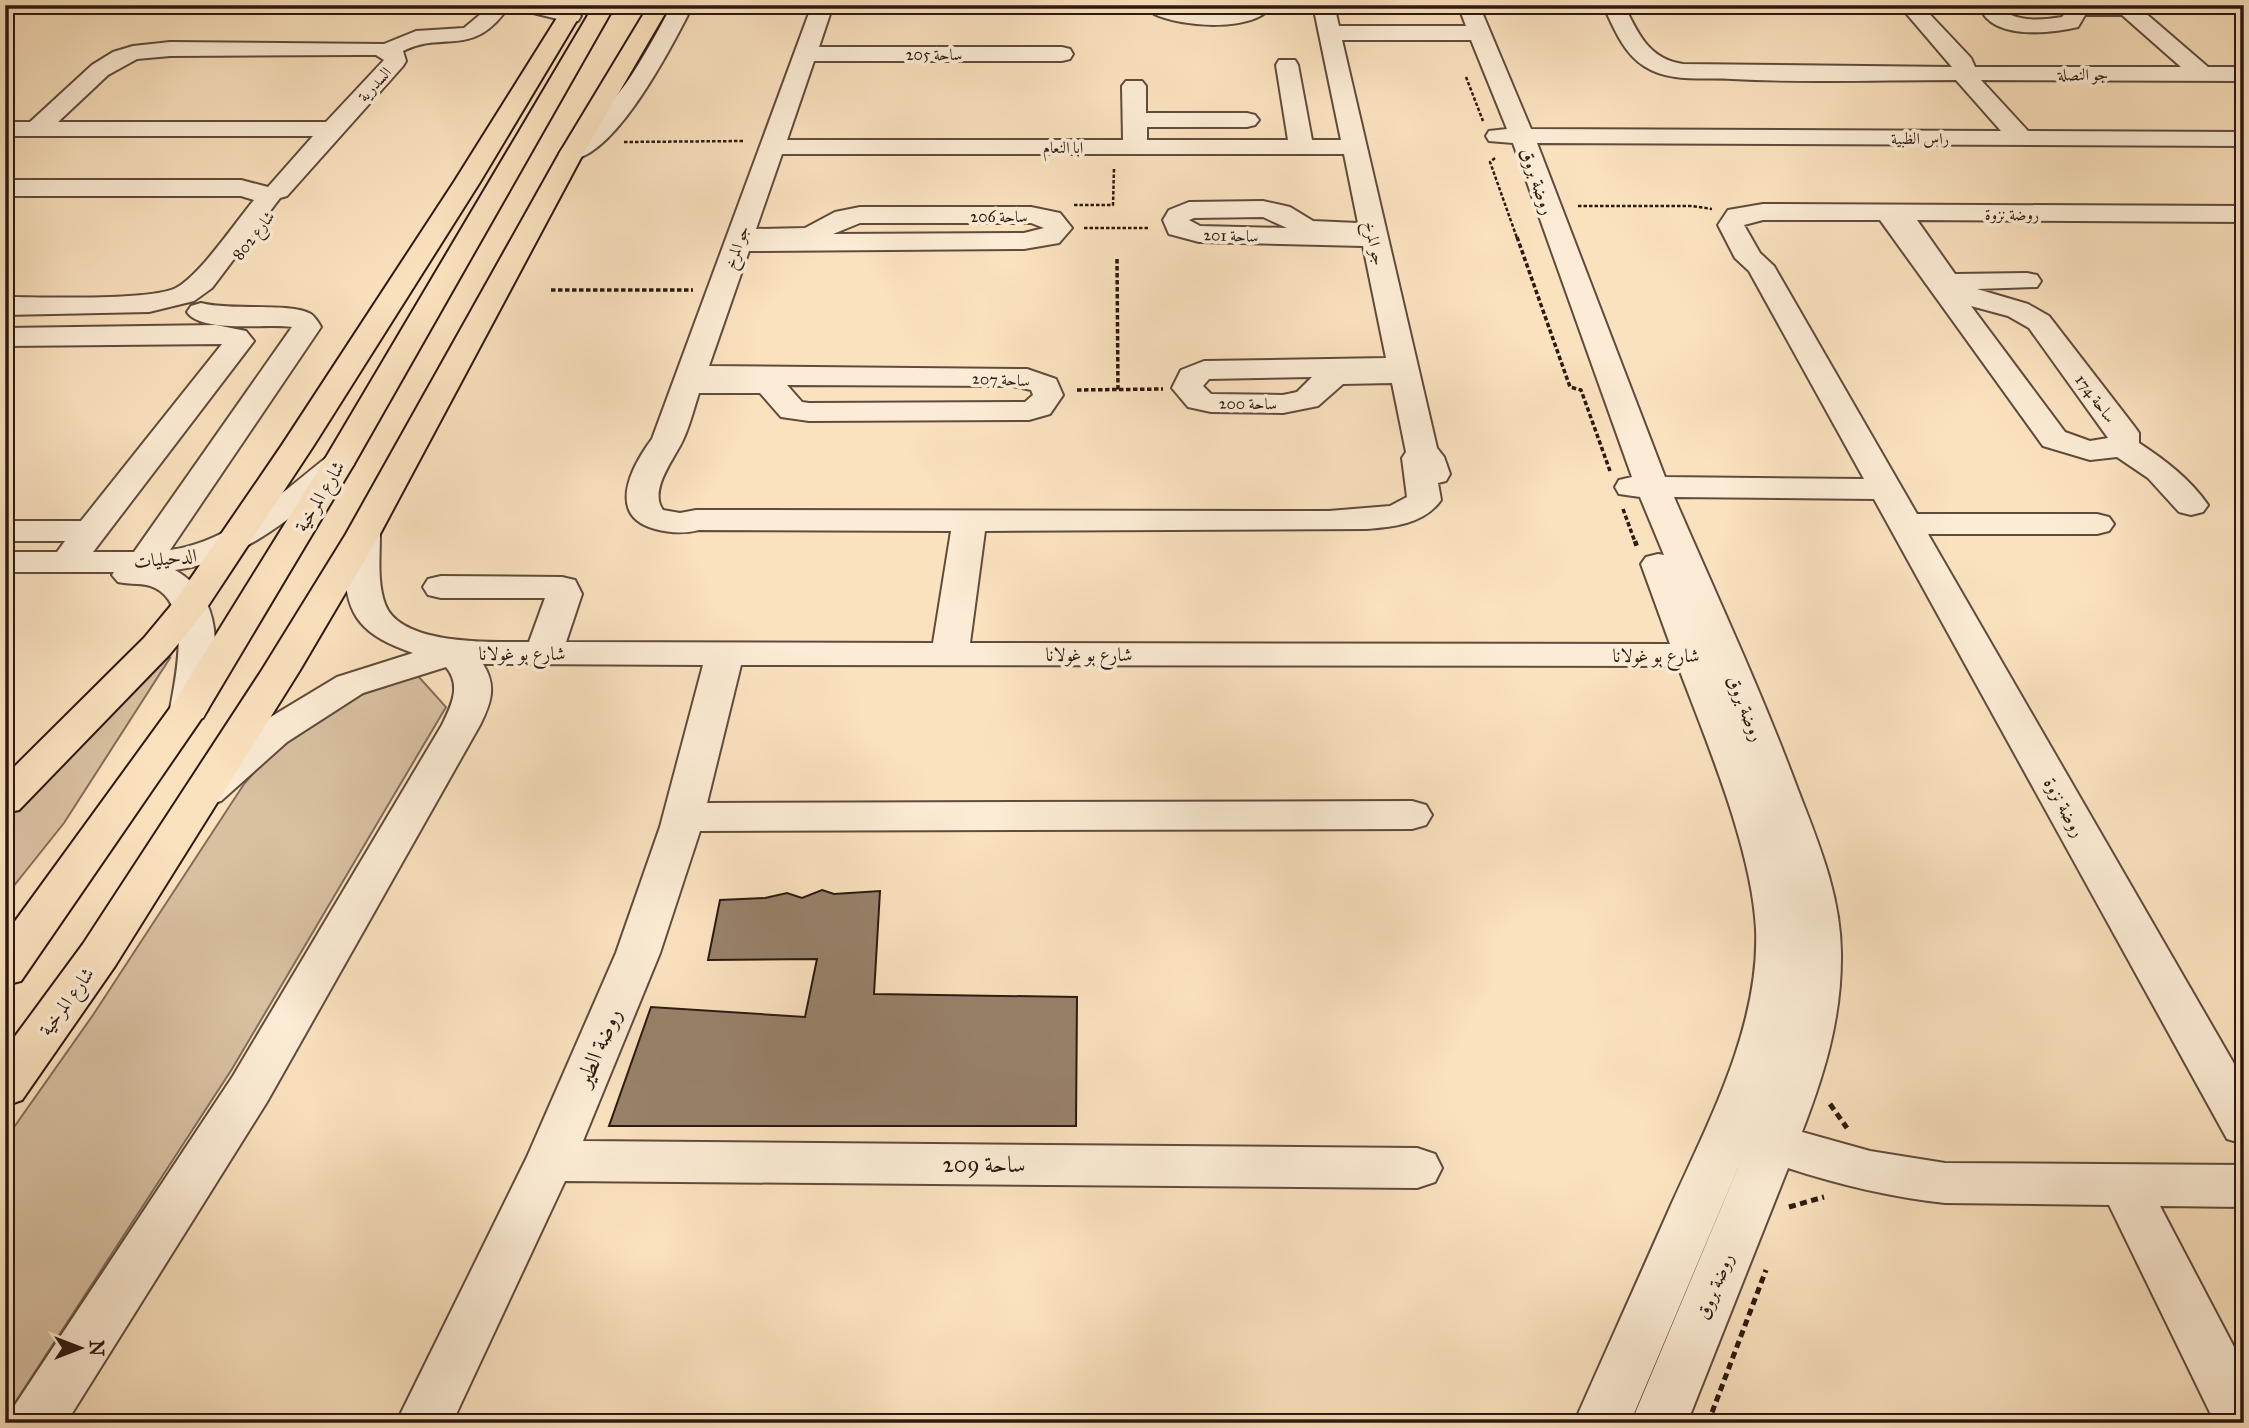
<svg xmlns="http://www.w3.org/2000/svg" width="2249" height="1428" viewBox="0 0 2249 1428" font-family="'IM FELL Great Primer',Amiri,serif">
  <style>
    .green { fill: #d8c0a1; stroke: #826c59; stroke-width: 2 }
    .building { fill: #98826b; stroke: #2c1911; stroke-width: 2 }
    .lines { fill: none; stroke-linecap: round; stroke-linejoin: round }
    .minor-casing { stroke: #604b3c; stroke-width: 4 }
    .major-casing { stroke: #2c1911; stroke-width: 4 }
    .highway-casing { stroke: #2c1911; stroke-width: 4 }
    .path-far3 { stroke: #2c1911; stroke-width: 2.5; stroke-dasharray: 3.5 2; stroke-linecap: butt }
    .path-far2 { stroke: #2c1911; stroke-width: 3.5; stroke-dasharray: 4.5 2.5; stroke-linecap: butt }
    .path-far1 { stroke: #2c1911; stroke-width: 4.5; stroke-dasharray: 5 3.5; stroke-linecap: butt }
    .path { stroke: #2c1911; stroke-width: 5; stroke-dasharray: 7 4.5; stroke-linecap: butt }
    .minor { fill: #fcecd5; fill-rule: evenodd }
    .major { fill: #fbe2bf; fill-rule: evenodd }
    .highway { fill: #fbe2bf; fill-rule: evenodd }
    .labels { text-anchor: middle; stroke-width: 7; stroke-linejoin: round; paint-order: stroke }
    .far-street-label { font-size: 16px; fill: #2c1911; stroke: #fcecd5 }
    .street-label { font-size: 19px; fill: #2c1911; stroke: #fcecd5 }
    .near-street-label { font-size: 23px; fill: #2c1911; stroke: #fcecd5 }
  </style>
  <rect width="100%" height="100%" fill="#fbe2bf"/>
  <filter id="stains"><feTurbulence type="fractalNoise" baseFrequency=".00286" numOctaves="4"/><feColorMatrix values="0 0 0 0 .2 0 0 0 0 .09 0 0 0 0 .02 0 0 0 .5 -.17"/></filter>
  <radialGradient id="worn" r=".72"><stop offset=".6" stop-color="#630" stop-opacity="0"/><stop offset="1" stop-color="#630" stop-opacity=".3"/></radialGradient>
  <path class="green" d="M170,658l-106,165 -59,74v-78l149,-159z
    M418,676l28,31 -214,362 -227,349v-278l88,-125 151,-231 34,-39 73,-47z"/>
  <path class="building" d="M822,890l12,4 46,-3 -6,103 203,3 -1,129h-467l42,-119 154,10 12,-58 -109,1 12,-60 45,-2 22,-5 15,5z"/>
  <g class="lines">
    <g class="minor-casing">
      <path id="minor" d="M5,5h556l17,6 3,5 -3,5 -8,1 -37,-9h-29c-34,44 -61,18 -101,38l3,10 -3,5 -116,130 -7,2 -68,90 -18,13 -45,11 -144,3v-18c36,0 144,4 171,-9 25,-14 58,-64 78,-88l-13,-4h-236v-16h236l27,7 45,-51h-308v-14h25l62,-57 21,-13 20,-6 37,-4 214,2 32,-13 48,-3 18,-15 -477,-1zM358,55h18l8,5 -58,62h-268l50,-47 29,-16 33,-3z
        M672,5h21c-18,35 -83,166 -131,154l-3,-5 3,-5c57,-44 77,-83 110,-144z
        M812,5h21l-14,42h243l8,2 3,5 -3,5 -8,2h-248l-27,79h336l-1,-54 4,-5h16l4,5v27h101l8,2 4,5 -4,5 -8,2h-100v13h141l-12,-75 3,-5h16l3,5 14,75h29l-28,-135h21l5,21h127l-8,-21h21l52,124 470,2 -45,-51c-74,0 -149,3 -224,-1 -29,-2 -62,4 -88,-13 -21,-13 -31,-40 -41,-61h21c14,29 25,54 59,59l269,3 -53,-62h22l50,53 4,9h206l-59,-52h-37l-7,12c-25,6 -76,12 -94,-12l4,-10h80l-3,4 -7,2 -51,2c17,9 36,7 55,4l10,-12h64l72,62h36v14l-263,-1 47,51 216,1v14l-707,-3 128,334 199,2 -115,-208 -14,-13 -17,-33 10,-15 35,-6 481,2v16l-327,-2 38,54 72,-1 10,2 4,6 -4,6 -60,2 51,15 21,12 85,110 5,7v10c26,17 51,36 69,62l-5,7 -12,3 -12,-3 -31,-34 -31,-21 -27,3 -47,-14 -163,-226h-117l-19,5 16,28 14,13 143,248h180l12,3 5,7 -5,7 -12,3h-169l316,547v63l-17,-5 -353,-640 -200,-2c42,97 87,193 124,293 21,54 44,109 43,168 0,62 -17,117 -39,174l68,19 75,12 299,2v42l-84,-1 84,160v57h-29l-106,-218 -164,-2c-54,-6 -105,-18 -157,-35l-101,255h-56l114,-272 -115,272h-56c32,-73 65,-145 97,-218 38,-84 89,-180 85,-276 -4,-80 -49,-186 -78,-263l-937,-1 -34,138 705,-2 14,4 6,10 -6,10 -14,4 -712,2 -40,122 -77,188 834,7 18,6 7,14 -7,14 -18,6 -852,-7 -113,242h-56l131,-266 89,-204 44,-126 43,-162 -220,-1c14,22 8,39 -3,61l-213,377 -201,321h-59l8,-18 218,-329 209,-351c9,-19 20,-39 4,-58l-83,26 -76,49 -66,59 -14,4 -14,-4 -6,-9 6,-9 66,-59 78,-47 76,-24c-49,-17 -69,-35 -68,-90 0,-12 -1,-26 6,-36l12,-3 12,3 5,7c0,23 -3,48 5,70 15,42 108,38 144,38l16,-44h-104l-13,-3 -5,-8 5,-8 13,-3 121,1 13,3 7,14 -16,48 367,1 18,-112 -252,-1c-16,4 -29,3 -44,-1 -49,-13 -24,-62 -3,-90zM1342,40h129l36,89 -18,2 -3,5 3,5 24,2 119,334 -13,3 -4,7 4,7 21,3 24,58 -6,-1 -12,3 -5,7 29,80 -700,-1 15,-112 381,-2c27,-2 58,-5 75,-29l-3,-17 8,-2 4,-7 -6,-17 -7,-9zM782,154h562l14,69 -45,-2 -23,-14 -27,-6 -74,1 -20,8 -6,10 6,14 30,8 164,4 23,112 -182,3 -23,9 -9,18 16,19 23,5 72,1 35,-7 25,-22 49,-1 14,69 -4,6 5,39 -17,9 -61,5 -633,-1 -16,3 -17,-3c-15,-20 12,-52 20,-70 7,-15 11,-32 16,-47h61l21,24 28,4 220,-1 21,-6 13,-19 -7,-16 -29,-10 -318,-3 40,-115 275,-2 35,-6 13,-15 -12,-15 -29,-6h-171l-25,5 -30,16 -49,1zM1263,217l24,11 -87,-2 -11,-6 5,-2zM860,223h171l13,5 -20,5 -191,1zM1971,306l37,10 21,12 79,110 -18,3 -25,-9zM1312,377l-15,15 -14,3 -72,-1 -8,-8 6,-7zM787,385l226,1 18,4 2,5 -8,7 -216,1 -7,-1z
        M1150,5c21,0 37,6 59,6 22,0 42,-6 64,-6 -19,28 -92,22 -119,9z
        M201,303c29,8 89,-1 110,11 4,3 8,9 10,13l-151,223c61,-8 110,-56 157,-93l11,-3 11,3 5,7 -5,7c-53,42 -104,90 -174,99 53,30 41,89 33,139l-5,9 -14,3 -14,-3 -5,-9c6,-33 22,-103 -15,-121 -10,-6 -26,-3 -37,-6l-6,-7 2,-3h-109v-20h52l8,-11h-60v-20h76l141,-177 -217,2v-18l211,-3 30,6 8,10 -161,211h41l158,-225c-25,-4 -90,7 -105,-15l4,-6z"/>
    </g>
    <g class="major-casing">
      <path id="major" d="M565,5h21l-106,177 -166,263 -110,167 -34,42 -151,156 -14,3v-37l139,-138 34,-41 104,-152 172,-263z"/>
    </g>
    <g class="highway-casing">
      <path id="highway" d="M594,5h21l-261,459 -146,245 -187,272 -16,4v-50l168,-231 149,-240z
        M649,5h21l-87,149 -203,380 -80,136 -185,296 -93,134 -17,6v-56l78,-106 179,-274 84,-136 213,-380z"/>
    </g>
    <path class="path-far3" d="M1466,77l17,44
      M624,142l121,-1
      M1495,158l-5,4 27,76
      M1074,205h39l1,-36
      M1578,206h114l20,3
      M1084,228h65"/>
    <path class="path-far2" d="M1517,237l53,150 11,3 29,81
      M1117,259l1,131
      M551,290h142
      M1077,390l86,-1
      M1623,509l12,33"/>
    <path class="path-far1" d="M1635,541l2,6"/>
    <path class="path" d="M1830,1104l17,24
      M1789,1207l35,-10
      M1708,1423l58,-153"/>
    <use href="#minor" class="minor"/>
    <use href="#major" class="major"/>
    <use href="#highway" class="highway"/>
  </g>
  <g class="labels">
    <g class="far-street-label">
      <text x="934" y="60">ساحة 205</text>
      <text x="2083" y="80">جو النصلة</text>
      <text transform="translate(374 84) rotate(-48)" y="6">السدرية</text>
      <text x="1920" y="144">راس الظبية</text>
      <text x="1063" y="153">ابا النعام</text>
      <text x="2012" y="220">روضة نزوة</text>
      <text x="999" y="222">ساحة 206</text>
      <text transform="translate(253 235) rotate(-52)" y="6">شارع 802</text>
      <text transform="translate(1231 235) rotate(2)" y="6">ساحة 201</text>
      <text transform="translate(1375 243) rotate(77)" y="6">جو المرخ</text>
      <text transform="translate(736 247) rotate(-70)" y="6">جو المرخ</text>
      <text transform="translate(1001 379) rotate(3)" y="6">ساحة 207</text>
      <text transform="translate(2096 398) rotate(53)" y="6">ساحة 174</text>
      <text transform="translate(1248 403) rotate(1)" y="6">ساحة 200</text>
    </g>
    <g class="street-label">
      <text transform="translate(1538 181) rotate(71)" y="7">روضة بروق</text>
      <text transform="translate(319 496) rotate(-59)" y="7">شارع المرخية</text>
      <text transform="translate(165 558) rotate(-6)" y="7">الدحيليات</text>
      <text x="522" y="660">شارع بو غولانا</text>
      <text x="1089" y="661">شارع بو غولانا</text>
      <text x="1656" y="662">شارع بو غولانا</text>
      <text transform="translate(1746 708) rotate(68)" y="7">روضة بروق</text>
      <text transform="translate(2065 807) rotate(61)" y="7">روضة نزوة</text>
      <text transform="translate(66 1001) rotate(-54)" y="7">شارع المرخية</text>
      <text transform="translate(1714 1286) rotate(-68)" y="7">روضة بروق</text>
    </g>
    <g class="near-street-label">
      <text transform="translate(598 1047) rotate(-67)" y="8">روضة الطير</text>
      <text x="984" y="1172">ساحة 209</text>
    </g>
  </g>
  <rect width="2249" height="1428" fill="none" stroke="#fbe2bf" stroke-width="28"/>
  <rect x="7" y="7" width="2235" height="1414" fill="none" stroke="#2c1911" stroke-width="3.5"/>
  <rect x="14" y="14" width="2221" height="1400" fill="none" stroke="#2c1911" stroke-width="2"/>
  <g transform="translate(80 1348) rotate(90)" stroke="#fcecd5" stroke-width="5" paint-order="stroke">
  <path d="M0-5L12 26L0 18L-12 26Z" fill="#2c1911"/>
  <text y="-10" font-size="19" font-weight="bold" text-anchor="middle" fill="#2c1911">N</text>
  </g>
  <rect width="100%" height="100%" filter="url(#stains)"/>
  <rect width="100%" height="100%" fill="url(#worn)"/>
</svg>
